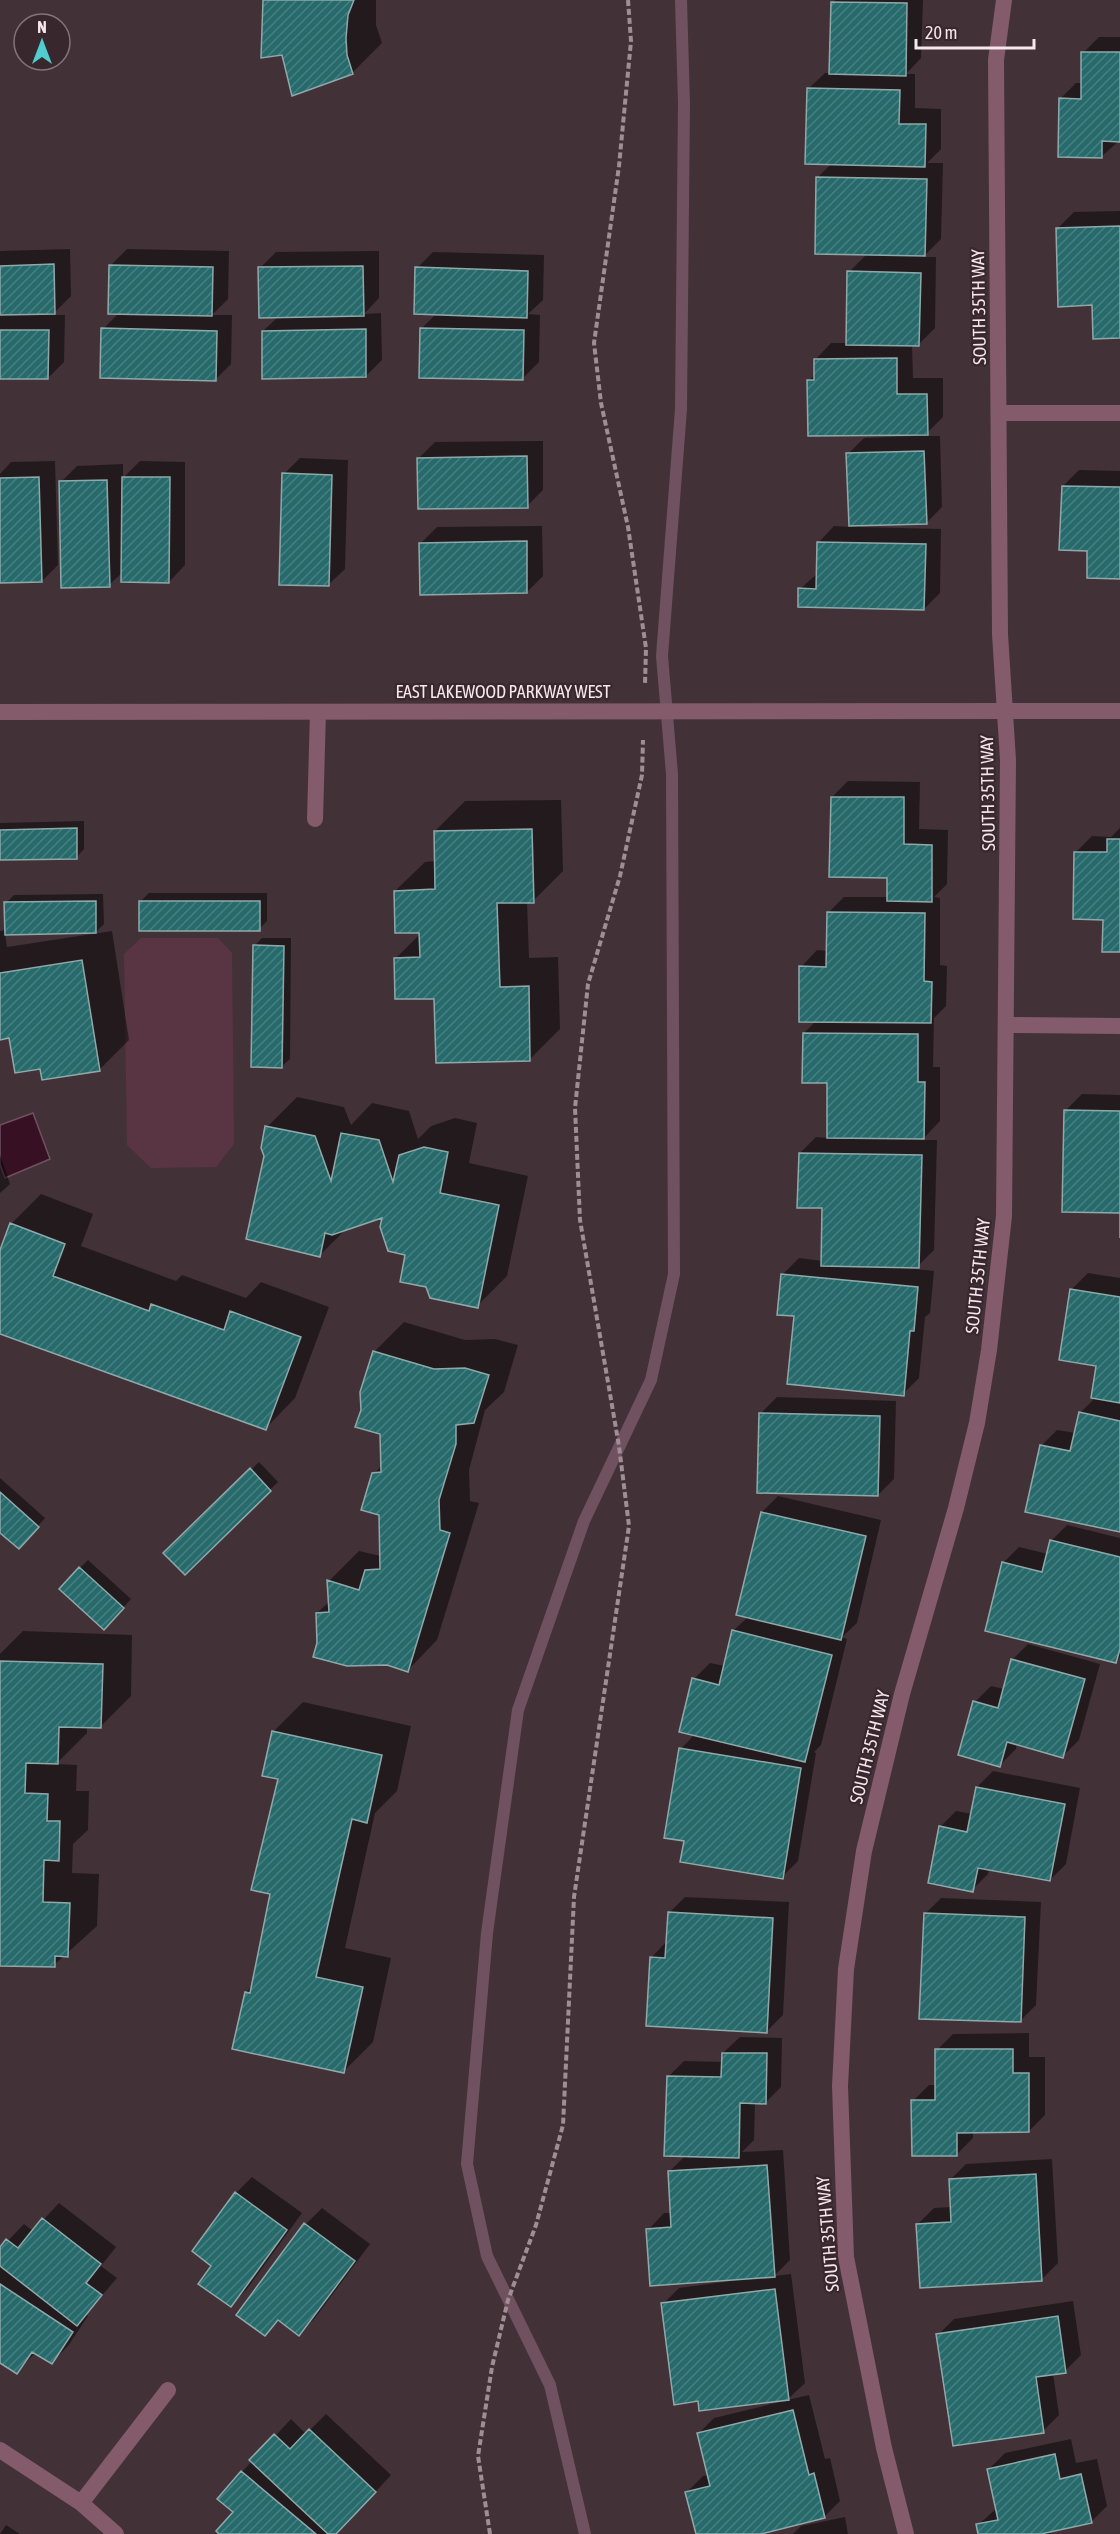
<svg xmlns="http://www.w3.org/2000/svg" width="1120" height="2534" viewBox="0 0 1120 2534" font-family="'Asap Condensed',sans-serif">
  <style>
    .pitch { fill: #593544 }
    .water { fill: #371023; stroke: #705160; stroke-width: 1.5 }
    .shadow { fill: #0007 }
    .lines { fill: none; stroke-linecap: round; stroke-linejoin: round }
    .stream { stroke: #705160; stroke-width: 12 }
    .building { fill: url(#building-hatch); stroke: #8fa9aa; stroke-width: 1.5 }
    .path { stroke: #9f8f95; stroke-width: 4; stroke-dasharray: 6 3; stroke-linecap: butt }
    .service { stroke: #835b6a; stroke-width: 16 }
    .minor { stroke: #835b6a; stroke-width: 16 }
    .tertiary { stroke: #835b6a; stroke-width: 16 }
    .labels { text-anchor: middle; stroke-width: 4.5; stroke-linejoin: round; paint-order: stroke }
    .street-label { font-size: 18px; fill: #f5e8ed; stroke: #39272e }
  </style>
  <defs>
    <pattern id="building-hatch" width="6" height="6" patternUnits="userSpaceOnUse" patternTransform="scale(1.5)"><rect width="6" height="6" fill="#276a6b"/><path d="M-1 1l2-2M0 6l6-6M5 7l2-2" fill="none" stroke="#477f80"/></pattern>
  </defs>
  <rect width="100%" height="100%" fill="#433138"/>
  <path class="pitch" d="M141,938h77l14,15 2,191 -18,23 -65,1 -24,-23 -3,-191z"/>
  <path class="water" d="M33,1113l17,46 -45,19 -5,-14v-39z"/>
  <path class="shadow" d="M266,0h110v25l6,18 -30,30z
    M835,0h88l-2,58 -15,16h9v34l26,1v40l-14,14h16l-2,76 -18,18h13l-1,71 -16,16h-7l1,34h30v39l-19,19h16l2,71 -16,16 -66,1v3l81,2 -1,64 -16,16 -124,-20 18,-16v-30l16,-17 16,1 -2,-73 16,-16 51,-2 -1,-3 -106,-52 7,-6v-15l16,-17h16l2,-71 18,-18 -50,-76 15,-15 -24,-74 17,-16h6l2,-70z
    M1099,37h21v103l-18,16 -42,-57 16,-16h6l1,-30z
    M1120,211v126l-26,-33 -36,-76 16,-16z
    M70,249l1,47 -19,19h13l-1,47 -16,16 -48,-1v-126z
    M127,249l102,2 -1,48 -16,16h20l-1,49 -16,16 -112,-51 16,-16 -8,-48z
    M379,251v47l-15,16 17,-1 1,47 -16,16 -103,-45 16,-15 -19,-48 16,-16z
    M433,252l111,3 -1,45 -15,14 12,1 -1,47 -16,16 -101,-50 14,-14 -19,-46z
    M543,441v49l-16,16 -108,-48 16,-16z
    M300,458l48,2 -3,109 -17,16 -44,-111z
    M55,461l3,104 -16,16h-42v-107l11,-12z
    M140,461l45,1v103l-16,17 -46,-10 -14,13 -48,-103 16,-16 46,-2v14z
    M1079,470l41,1v107l-31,-28 -26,-64z
    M542,526l1,50 -16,16 -106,-49 16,-16z
    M848,781l72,1 -1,47 29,1 -1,54 -13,13 6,1v67l7,1 -1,40 -12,12 -1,49h7v54l-18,19h15l-3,110 -16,16h-12v2l28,3 -4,42 -5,4 -6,61 -16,16 -108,-79 -12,-41 16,-16 24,3 1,-55 -24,-53 16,-16 12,1 1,-57 -25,-48 12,-12 -15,-54 16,-17 11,1v-38l16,-16h44l1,-21 -57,-79z
    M561,800l2,71 -30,30h-6l2,57 29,-1 2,72 -30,30 -95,-62 -40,-38 26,-26 -26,-42 30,-29 11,-1 -1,-30 30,-30z
    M84,821v28l-7,8 -77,2v-36z
    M1120,828v122l-44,-98 16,-16 19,1z
    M149,893h118v28l-8,8 -118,-28z
    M103,894l1,30 -9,9h-90l2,14 105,-16 17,109 -30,30 -58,-3 -31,-30 -10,1v-107l6,-1v-27l8,-8z
    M262,938h29l-1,121 -8,7 -28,-120z
    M1082,1094l38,1v116l-54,-101z
    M297,1097l47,10 7,18 21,-22 37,8 9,28 13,-13 24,-8 22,5 -8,40 59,13 -21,100 -30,30 -50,-20 -43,-70 -38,13 -27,27 -54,-100 2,-29z
    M0,1155l10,29 -10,9z
    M41,1194l52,20 -12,32 95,35 6,-6 64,23 15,-16 68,25 -34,91 -29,30 -266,-96v-78l11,-30z
    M1088,1273l32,5v253l-79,-85 16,-16 19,3 4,-20 15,-15 3,-33 -26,-76z
    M404,1322l61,18 30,-1 23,6 -14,47 -19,18 -16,60 1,31 9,2 -42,137 -29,30 -89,-27 -2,-30 13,-12 -1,-20 30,-30 22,5v-42l-7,-40 8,-9 -1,-32 -19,-23 12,-58z
    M777,1397l119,4 -2,78 -16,16 -117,-82z
    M259,1462l19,20 -93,91 -20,-20z
    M0,1478l45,40 -19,22 -26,-9z
    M778,1496l103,24 -24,103 -15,14 5,2 -26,106 -7,7 2,1 -18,108 -16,16 -97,-37 -4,-91 14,-15 -1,-55 16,-16 15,3 8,-35 15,-14 -10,-3 24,-102z
    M1067,1525l53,13v119l-4,4 -113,-98 16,-16 29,7 3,-13z
    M88,1560l43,39 -19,21 -32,-52z
    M23,1631l109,4 -1,61 -30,30h-14v7l-31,31 21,1 -1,26h13l-1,39 -15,14 -1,29 27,1 -2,52 -43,39 -54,-1v-310z
    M1028,1644l72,20 -21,76 -16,16 -46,-13 -1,6 -16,16 -25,-63 16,-16 13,3 8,-29z
    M303,1702l108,24 -14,65 -22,22 -30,135 46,10 -18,84 -30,30 -97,-80 7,-7 19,-92 7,-115 -6,-46z
    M993,1771l87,17 -14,76 -16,16 -61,-12 -1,6 -16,16 -32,-63 16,-16 16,3 5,-27z
    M685,1897l104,5 -6,113 -16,16 -116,-73 16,-17 2,-28z
    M941,1898l100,4 -5,103 -16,16 -95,-107z
    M1029,2033v24h16v58l-16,16h-56v7l-16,16 -44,-53 16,-16h8v-35l16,-16z
    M740,2037l42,1 -1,49 -16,16 -10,-1 -1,38 -12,12 41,-2 7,110 -16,16 17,-2 14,109 -18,17 22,-5 16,64 5,-1 10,43 -16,16 -69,17h-58l-10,-42 16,-16 6,-1 -11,-41 16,-16 66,-16 -80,-2 -37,-96 16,-16 52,-7 -1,-2 -82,-49 16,-17h8l-3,-41 17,-17 -18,-78 16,-16 39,1v-9z
    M1052,2159l6,104 -16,16 -124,-55 16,-16 17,-1 -1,-27 16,-16z
    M252,2177l50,36 -55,76 -16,16 -18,-40 23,-72z
    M59,2203l57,44 -15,19 16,12 -31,36 2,2 -20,30 -16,16 -16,-10 -19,20 -17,-11v-112l24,-25 9,7z
    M322,2208l48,36 -55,74 -16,16 -19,-14 -15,14 -27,-20 68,-90z
    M1073,2301l8,54 -16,16 -12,2 6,42 -16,16 -105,-96 16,-16z
    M326,2414l65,61 -54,59h-116l14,-22 -16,-13 23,-27 49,-53 15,15z
    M1071,2439l5,24 21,-4 10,47 -16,16 -41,9 1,3h-71l-2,-9 19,-17 -8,-39 16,-16z
    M845,2517l3,17h-55l8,-8z
    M6,2525l14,9h-20z"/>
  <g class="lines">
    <path class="stream" d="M585,2534l-35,-149 -63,-129 -20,-92 20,-231 31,-223 66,-189 67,-141 23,-106 -2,-500 -10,-118 19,-247 3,-306 -3,-103"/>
  </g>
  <path class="building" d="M263,0h91l-6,15 -2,23 1,17 6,19 -61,22 -10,-41 -21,3z
    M831,2l76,1 -1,73 -77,-2z
    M1081,52h39v90l-18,-1v17l-44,-1 1,-59 22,1z
    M807,88l93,2 -1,34h27l-1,43 -120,-3z
    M816,177l111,2 -2,77 -110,-2z
    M1120,226v112l-27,1 -1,-34 -34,2 -2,-79z
    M54,264l1,50 -55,1v-49z
    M109,265l104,2 -1,49 -104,-2z
    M363,266l1,50 -105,2 -1,-51z
    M415,267l113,4 -1,47 -113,-4z
    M847,271l74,2 -2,73 -73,-1z
    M101,328l116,3 -1,50 -116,-3z
    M420,328l104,2 -1,50 -104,-2z
    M366,329v48l-104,2v-48z
    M0,330h49l-1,49h-48z
    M897,358v36h30l1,41 -120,1 -1,-56h7v-21z
    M924,451l3,73 -78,2 -3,-73z
    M527,456l1,52 -110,1 -1,-51z
    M282,473l50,2 -3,111 -50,-1z
    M39,477l3,105 -42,1v-105z
    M122,477h48l-1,106 -48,-1z
    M107,480l3,107 -49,1 -2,-107z
    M1062,486l58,1v92l-33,-1v-27l-28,-1z
    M527,541v52l-107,2 -1,-52z
    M817,542l109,2 -2,66 -126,-3v-19l18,1z
    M831,797h73v47l28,1v57l-45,-1v-23l-58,-1z
    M77,828v31l-77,1v-30z
    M532,829l2,74h-37l3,84 29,-1 1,75 -94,2 -2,-64h-39l-1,-41 26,-1 -1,-24h-24l-1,-42 41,-2 -1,-58z
    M1107,839h13v113h-18l1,-32 -30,-1 1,-67h33z
    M96,901v32l-91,2 -1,-33z
    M139,901h121v30h-121z
    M827,912l98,1 -1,68 8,1 -1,41 -132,-1v-56l27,1z
    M253,945l31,1 -2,122 -31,-1z
    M82,960l18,111 -58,9 -2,-11 -25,4 -6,-35 -9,2v-67z
    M803,1033l115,1v48h7l-1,57 -97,-1v-55h-25z
    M1064,1110l56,1v127v-25l-58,-1z
    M265,1126l50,10 16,45 10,-48 38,7 14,42 6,-27 25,-8 24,5 -8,41 59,12 -21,103 -48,-10 -4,-11 -26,-5 5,-27 -17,-4 -8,-24 2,-9 -50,17 -7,-2 -5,24 -74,-18 18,-83 -3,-8z
    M799,1153l123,2 -3,113 -98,-2 1,-58h-25z
    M10,1223l55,21 -12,32 96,35 2,-7 73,26 6,-19 71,26 -35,93 -266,-96v-84z
    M781,1274l137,13 -4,44h-4l-6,65 -117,-12 7,-68 -17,-1z
    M1070,1289l50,8v106l-29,-5 5,-32 -37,-6z
    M373,1351l61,18 31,-1 24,7 -15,48 -18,2v19l-17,56 1,30 10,3 -42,139 -21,-7 -40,1 -34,-9 4,-14 -1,-30 13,-1 -2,-32 32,10 6,-20 15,-1 -1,-54 -18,-5 11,-37 9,-1 -1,-38 -25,-7 6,-17 -1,-18z
    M1079,1412l41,9v111l-95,-20 15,-67 30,6z
    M759,1413l121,3 -2,80 -121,-3z
    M250,1468l21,23 -86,84 -22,-22z
    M0,1492l39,35 -20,22 -19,-16z
    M761,1512l105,24 -25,104 -105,-25z
    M1050,1540l70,17v92l-4,14 -131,-32 17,-69 40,10z
    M79,1567l45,41 -20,22 -45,-41z
    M732,1630l100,25 -27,107 -126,-30 13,-54 27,7z
    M1011,1659l74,20 -22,79 -56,-16 -7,25 -42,-12 15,-54 25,7z
    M0,1661l103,3 -2,64 -42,-1 -1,37 -32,-1 -1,30 23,1 -1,27h13l-1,40 -15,-1 -1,42 27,1 -2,54 -13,-1v11l-55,-1z
    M272,1731l110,24 -15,68 -15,-4 -36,158 47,10 -19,86 -112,-24 13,-57 5,1 20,-99 -19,-4 27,-111 -16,-3z
    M679,1748l122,20 -18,111 -103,-17 4,-21 -20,-3z
    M976,1787l89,17 -15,77 -72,-13 -5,24 -45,-9 11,-57 28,6z
    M668,1912l105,6 -6,115 -121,-7 4,-69 15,1z
    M924,1913l101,4 -4,105 -102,-3z
    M935,2049h78v24h16v59l-72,1v23h-45l-1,-56h24z
    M722,2053h45l-1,51 -26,-1 -1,55 -75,-2 3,-80 54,1z
    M767,2165l8,112 -125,9 -4,-57 25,-2 -3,-56z
    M1036,2174l6,107 -122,7 -4,-64 35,-2 -2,-43z
    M235,2192l52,38 -56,77 -33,-23 13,-18 -19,-15z
    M42,2218l59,46 -15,19 16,12 -25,31 -77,-60v-19l6,-8 12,9z
    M304,2223l51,38 -56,75 -21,-16 -13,16 -29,-21z
    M0,2284l73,48 -21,32 -20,-12 -15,22 -17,-11z
    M775,2289l14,111 -90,11 -1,-10 -24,4 -13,-102z
    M1058,2316l8,57 -30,4 8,56 -91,13 -17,-112z
    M793,2410l16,65 5,-2 11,45 -64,16h-65l-11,-42 25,-6 -13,-53z
    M309,2429l67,63 -40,42h-8l-79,-74 25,-26 16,15z
    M1055,2454l5,25 21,-5 11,49 -51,11h-63l-2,-10 22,-4 -11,-51z
    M241,2471l75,63h-97l-3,-3 17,-19 -16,-13z"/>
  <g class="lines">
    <path class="path" d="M628,0l3,41 -12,125 -25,177 7,60 27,124 18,121 -1,36
      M490,2534l-12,-78 14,-89 16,-67 28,-75 27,-100 11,-228 55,-371 -10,-80 -39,-226 -5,-112 13,-124 32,-108 22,-101 1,-35"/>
    <path class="service" d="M315,819l3,-107"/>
    <path class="minor" d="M999,413h121
      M1006,1025l114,1
      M0,2450l81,53 35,31
      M81,2503l87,-113
      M906,2534l-22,-86 -38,-191 -6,-171 6,-117 18,-118 38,-157 54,-186 21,-85 12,-73 15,-134 4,-456 -8,-126 -4,-574 8,-60"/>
    <path class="tertiary" d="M0,712l1120,-1"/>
  </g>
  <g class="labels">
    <g class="street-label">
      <text transform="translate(979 307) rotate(-91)" y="6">SOUTH 35TH WAY</text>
      <text x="503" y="698">EAST LAKEWOOD PARKWAY WEST</text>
      <text transform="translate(988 793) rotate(-91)" y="6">SOUTH 35TH WAY</text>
      <text transform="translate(978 1276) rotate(-84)" y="6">SOUTH 35TH WAY</text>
      <text transform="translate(870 1747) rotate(-76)" y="6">SOUTH 35TH WAY</text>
      <text transform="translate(828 2234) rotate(-95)" y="6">SOUTH 35TH WAY</text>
    </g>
  </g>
  <g transform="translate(42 42)"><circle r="28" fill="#39272e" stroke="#84747a" stroke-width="1.5"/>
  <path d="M0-4.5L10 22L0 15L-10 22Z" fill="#52cdcf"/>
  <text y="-9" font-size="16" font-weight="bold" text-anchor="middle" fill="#f5e8ed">N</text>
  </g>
  <path d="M916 39v9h118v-9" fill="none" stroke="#f5e8ed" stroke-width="3"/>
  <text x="925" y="39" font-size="18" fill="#f5e8ed" stroke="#39272e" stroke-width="4.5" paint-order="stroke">20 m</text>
</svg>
